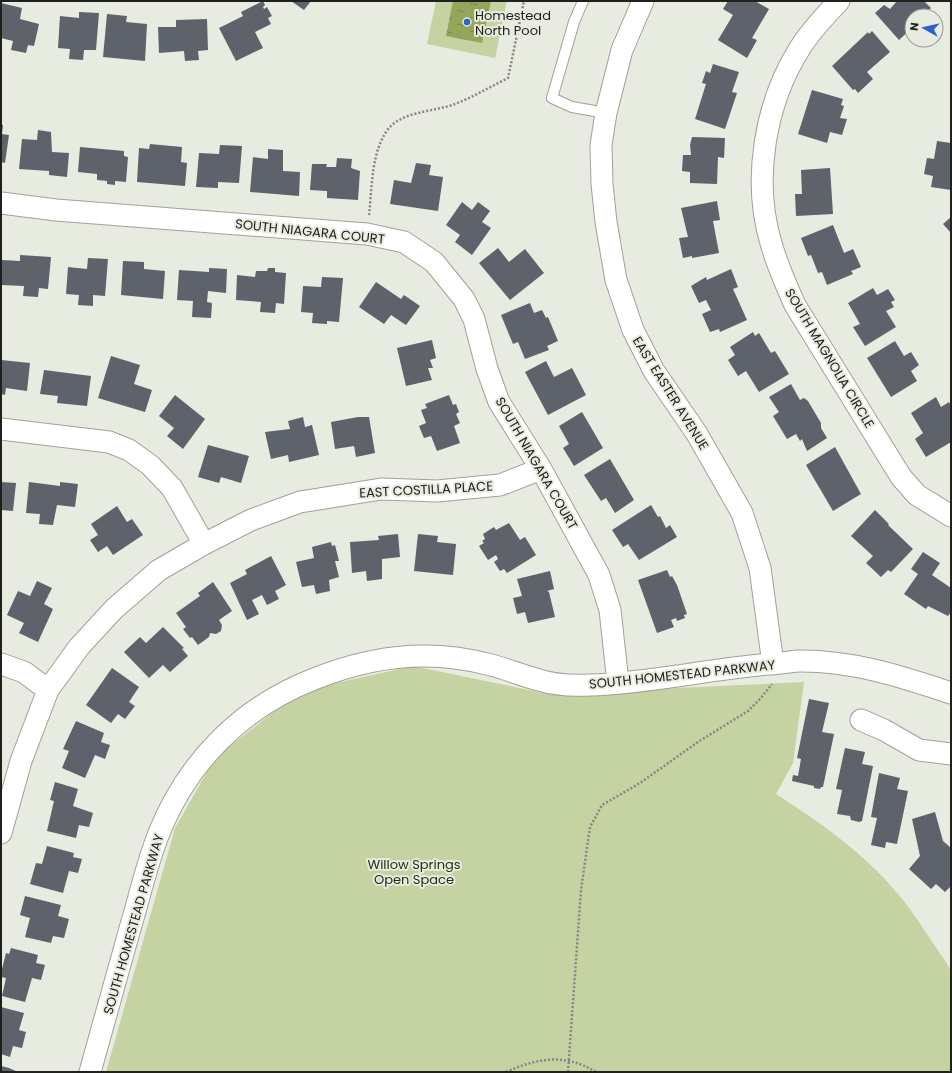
<svg xmlns="http://www.w3.org/2000/svg" width="952" height="1073" viewBox="0 0 952 1073" font-family="Poppins,sans-serif">
  <style>
    .green { fill: #c5d2a2 }
    .water { fill: url(#water-ripples) }
    .building { fill: #5d626b }
    .lines { fill: none; stroke-linecap: round; stroke-linejoin: round }
    .service-casing { stroke: #9fa297; stroke-width: 12 }
    .minor-casing { stroke: #9fa297; stroke-width: 23 }
    .path { stroke: #85877f; stroke-width: 2.5; stroke-dasharray: 2 2; stroke-linecap: butt }
    .service { stroke: #fff; stroke-width: 10 }
    .minor { stroke: #fff; stroke-width: 21 }
    .poi-dot { fill: #2d61d0; stroke: #e8ebdf; stroke-width: 1.5 }
    .labels { text-anchor: middle; stroke-width: 4; stroke-linejoin: round; paint-order: stroke }
    .poi-label { font-size: 13px; fill: #20211d; stroke: #e8ebdf; text-anchor: start }
    .street-label { font-size: 13px; fill: #20211d; stroke: #e8ebdf }
    .park-label { font-size: 13px; fill: #262d0c; stroke: #e8ebdf }
  </style>
  <defs>
    <pattern id="water-ripples" width="26" height="14" patternUnits="userSpaceOnUse"><rect width="26" height="14" fill="#94a65a"/><path d="M2 4q2-2 4 0t4 0M15 11q2-2 4 0t4 0" fill="none" stroke="#78874a"/></pattern>
  </defs>
  <rect width="100%" height="100%" fill="#e8ebdf"/>
  <path class="green" d="M436,1h71l-12,57 -68,-14z
    M413,666l135,28 256,-12 -11,81 -17,31c45,29 88,59 122,100 18,21 32,46 48,68l5,9v101h-845l69,-244 40,-70 85,-67z"/>
  <path class="water" d="M453,1h38l-9,42 -36,-7z"/>
  <path class="building" d="M263,1l2,4 -2,2 1,2 3,-2 5,9 -4,2 3,6 -16,8 8,16 -27,13 -17,-33 24,-12 -2,-4z
    M291,1h20l-7,9z
    M728,1h27l14,8 -17,29 5,2 -10,18 -29,-18 15,-25 -10,-6z
    M897,1h27l7,7 -8,8h-11v12l-13,12 -24,-27 9,-8 6,4z
    M1,3l21,5 -2,11 19,5 -5,22 -6,-1 -2,8 -15,-3 2,-9 -12,-3z
    M79,12l20,1 -3,37h-12l-1,10 -14,-1 1,-10 -12,-1 2,-32 19,2z
    M107,14l20,2 -1,6 21,2 -2,37 -42,-4z
    M207,19l1,31 -10,1 1,9 -14,1 -1,-10 -25,2 -1,-26h18v-7z
    M872,31l18,21 -23,20 6,7 -15,14 -3,-4 -2,1 -21,-24 36,-34 1,2z
    M713,64l26,8 -7,20 5,1 -12,36 -30,-10 11,-35 -4,-1 4,-12 4,2z
    M812,90l31,9 -2,6 3,1 -4,12 7,1 -5,16 -12,-3 -3,11 -29,-9z
    M1,125h2l-1,9 7,1 -4,28 -4,-1z
    M38,130l13,2 1,20 17,1 -2,24 -18,-2v-4l-30,-2 3,-30 15,1z
    M692,137l33,1 -1,20 -6,-1 -1,27 -27,-1v-11l-8,-1 1,-16h8l-1,-10z
    M937,141l14,2v47l-20,-3 2,-11 -9,-2 3,-16 7,1z
    M150,144l32,3 -1,15 6,1 -2,23 -48,-4 2,-34 10,1z
    M220,145l22,1 -3,37 -21,-1v6l-22,-1 3,-34 20,1z
    M80,147l44,4v5l4,1 -2,25 -11,-1v4l-8,-1v-3l-10,-1v-6l-19,-2z
    M268,149l15,1v21l17,1 -1,24 -49,-4 3,-35 15,2z
    M337,158l15,1 -1,9 9,3 -2,29 -31,-2v-7l-17,-1 2,-26h15l-1,3h10z
    M416,163l15,2 -2,10 14,2 -5,34 -48,-7 4,-24 17,3z
    M830,168l3,46 -37,2 -1,-22h7l-1,-24z
    M717,201l3,19 -7,1 6,32 -27,5v-2l-9,2 -4,-20 9,-1 -7,-29z
    M462,202l10,8 6,-8 12,9 -8,11 9,6 -19,27 -17,-13 5,-7 -14,-10z
    M951,217v16l-8,-9z
    M833,225l11,28 9,-4 8,18 -10,4 2,3 -26,11 -5,-13 -4,1 -7,-18 -3,1 -7,-18z
    M498,248l11,14 16,-13 19,24 -34,27 -31,-37z
    M20,255l31,2 -3,32 -9,-1 -1,9 -15,-1 1,-10 -23,-1 1,-25 18,1z
    M88,258l20,1 -3,37 -12,-1v11l-15,-1 1,-10 -13,-1 2,-27 19,2z
    M123,261l21,1v7l21,2 -2,28 -42,-4z
    M209,268l18,1 -1,24 -18,-2 -1,11 5,1 -1,15 -19,-1 1,-16 -16,-1 2,-30 30,2z
    M268,268h7v4l11,1 -2,31 -8,-1 -1,10 -15,-1 1,-10 -25,-2 1,-25 18,2 1,-6h11z
    M731,269l7,18 -5,2 14,31 -27,12 -1,-3 -9,3 -8,-18 9,-4 -5,-10 -7,3 -8,-17 15,-9 1,3z
    M322,277l21,1 -4,44 -12,-1v3l-15,-1 1,-10 -12,-1 2,-26 18,1z
    M376,282l25,17 3,-4 16,11 -14,19 -15,-10 -7,9 -25,-17z
    M873,288l4,7 11,-6 7,11 -4,2 3,5 -8,4 10,16 -31,19 -12,-19 7,-3 -12,-21z
    M530,303l4,10 8,-3 4,8 2,-1 10,24 -11,5 2,4 -24,9 -7,-17 -5,2 -12,-29z
    M753,332l2,4 4,-3 12,20 4,-2 14,23 -30,18 -13,-21 -8,5 -10,-16 7,-5 -5,-8z
    M432,340l4,18 -6,2 3,8h-5l4,12 -26,6 -9,-38z
    M895,341l9,15 7,-4 8,13 -8,6 6,10 -26,16 -24,-39z
    M111,356l29,9 -6,19 18,6 -7,22 -47,-14z
    M1,360l29,3 -3,28 -21,-3 -1,7 -4,-1z
    M546,361l8,16 18,-9 14,27 -38,20 -23,-43z
    M44,370l47,6 -4,30 -30,-3 1,-7 -18,-2z
    M791,384l9,16 4,-2 4,3 13,22v5l6,10 -20,13 -5,-12 -2,2 -4,-7 -9,5 -14,-23 6,-4 -10,-15z
    M175,395l30,24 -22,30 -16,-13 7,-8 -15,-12z
    M449,395l4,10 3,-1 3,8 -3,2 4,9 -6,3 6,17 -23,8 -6,-15 -7,2 -5,-12 7,-3 -5,-13 6,-2 -2,-4z
    M936,397l5,10 8,-5 2,4 -1,15 1,21 -25,15 -11,-18 8,-6 -12,-20z
    M582,412l21,36 -29,18 -11,-18 6,-4 -10,-18z
    M303,417l2,10 7,-2 7,30 -30,7 -1,-7 -17,4 -6,-27 25,-3 -2,-8z
    M358,417h11l6,36 -19,4 -2,-11 -19,3 -4,-27z
    M208,445l41,11 -8,27 -20,-6 -2,6 -21,-6z
    M835,447l26,47 -28,17 -27,-46z
    M610,459l24,41 -19,13 -9,-15 -5,3 -17,-26z
    M1,482l15,1 -3,28 -12,-1z
    M29,482l31,4v-4l18,2 -3,23 -18,-2 -4,20 -14,-1 1,-10 -14,-1z
    M651,505l7,12 2,-1 6,12 4,-3 7,12 -38,23 -11,-16 -5,3 -11,-17z
    M117,506l10,16 5,-3 11,16 -30,20 -6,-9 -9,6 -8,-12 8,-5 -7,-11z
    M875,510l14,14 -1,1 25,24 -22,23 -3,-2 -7,7 -15,-14 7,-7 -22,-20z
    M509,523l11,17 5,-3 11,18 -29,18 -3,-4 -4,2 -6,-9 4,-3 -2,-4 -8,5 -9,-14 5,-3 -2,-2 3,-2 -2,-5 11,-7 2,3z
    M398,534l2,23 -18,2v20l-15,2 -1,-10 -14,2 -2,-31 29,-2 -1,-4z
    M418,534l20,2 -1,6 19,2 -3,31 -39,-4z
    M331,542l1,4 3,-1 4,16h-4l4,16 -10,3 1,11 -14,3 -2,-9 -12,2 -6,-25 18,-4 -2,-11z
    M923,552l17,11 -8,12 19,13v24l-3,4 -20,-10 -2,3 -22,-15 14,-20 -7,-5z
    M271,556l15,29 -11,6 4,8 -12,6 -5,-10 -10,5 7,14 -12,6 -17,-37 17,-9 -2,-4z
    M667,570l3,7 2,-1 5,9 10,29 -3,1 1,3 -8,3 -1,-3 -5,2 3,7 -17,6 -19,-53z
    M550,571l4,18 -7,2 2,1 6,25 -27,6 -3,-11 -8,2 -4,-16 9,-2 -5,-17z
    M37,581l15,7 -8,16 9,5 -15,33 -19,-9 5,-10 -17,-8 11,-24 12,5z
    M213,582l19,29 -13,9 3,5 -1,6 -5,3 -6,-1 -1,4 -11,8 -6,-8 -2,1 -7,-9 3,-2 -10,-14 24,-17 -2,-3z
    M163,627l21,21 -2,1 6,7 -18,16 -7,-7 -14,13 -25,-26 16,-15 6,6z
    M112,668l27,19 -10,15 6,4 -10,13 -7,-5 -7,9 -25,-18z
    M809,699l20,4 -7,29 12,2 -11,53h-2l-1,2 -6,-1v-2l-22,-5 1,-6 5,1 3,-17 -4,-1z
    M76,721l28,12 -3,9 9,3 -5,14 -10,-4 -10,23 -23,-10 7,-17 -6,-2z
    M845,748l20,4 -3,12 11,2 -11,55 -3,1 -8,-2 -1,-4 -13,-2 5,-24 -6,-1z
    M879,773l21,5 -3,11 11,2 -11,53 -11,-2 -1,6 -14,-3 6,-27 -6,-1z
    M55,782l23,7 -5,17 20,7 -4,14 -10,-2 -3,13 -29,-7 7,-30 -4,-1z
    M935,812l8,29 7,6 1,-1v40l-6,6 -9,-8 -5,5 -22,-20 11,-13 -8,-37z
    M47,846l27,7 -1,4 9,2 -4,14 -9,-2 -6,22 -33,-9 6,-21 6,1z
    M25,896l36,9 -3,11 11,3 -5,19 -11,-2 -2,7 -26,-6 5,-19 -10,-3z
    M11,948l27,7 -2,8 9,2 -4,15 -9,-2 -7,24 -23,-6 4,-18 -5,-1v-4l5,-20 3,1z
    M1,1007l23,6 -5,17 7,2 -4,16 -9,-2 -3,11 -9,-3z
    M1,1066l8,2 9,4h-17z"/>
  <g class="lines">
    <g class="service-casing">
      <path id="service" d="M583,1l-9,21 -22,76 20,9 34,6"/>
    </g>
    <g class="minor-casing">
      <path id="minor" d="M643,1l-21,49 -16,63 -5,32 1,39 4,38 10,58 17,50 21,41 43,63 45,79 18,55 13,96
        M839,1c-14,15 -28,29 -39,47 -35,55 -48,132 -29,195 6,22 15,42 24,62l106,172 16,18 34,21
        M1,203l55,7 311,24 37,8 30,20 30,37 10,20 13,50 12,33 42,67 58,106 11,35 8,73
        M1,429l108,13 20,8 21,15 22,23 32,56
        M1,664l23,8 24,18
        M861,720l23,10 35,20 32,4
        M1,833l20,-72 27,-71 31,-43 35,-38 45,-39 45,-26 47,-24 49,-18 81,-13 56,2 63,-6 41,-16
        M90,1072c14,-49 27,-98 41,-147 9,-30 16,-62 28,-92 29,-72 83,-126 155,-154 35,-14 72,-23 110,-23 22,0 45,3 67,9 16,4 32,11 48,15 16,5 34,6 51,5 60,-2 119,-16 179,-21 9,0 19,-2 28,-3 54,-1 103,15 154,32"/>
    </g>
    <path class="path" d="M369,215c3,-26 2,-60 17,-83 13,-21 48,-20 69,-28 18,-7 35,-17 53,-26l16,-77
      M506,1072c32,-14 59,-19 90,0
      M568,1072l13,-182 9,-63 12,-22 38,-22 58,-41 50,-31 13,-13 11,-14"/>
    <use href="#service" class="service"/>
    <use href="#minor" class="minor"/>
  </g>
  <circle class="poi-dot" cx="467" cy="22" r="4"/>
  <g class="labels">
    <g class="poi-label">
      <text x="475" y="20">Homestead<tspan x="475" dy="15">North Pool</tspan></text>
    </g>
    <g class="street-label">
      <text transform="translate(310 231) rotate(6)" y="5">SOUTH NIAGARA COURT</text>
      <text transform="translate(830 358) rotate(59)" y="5">SOUTH MAGNOLIA CIRCLE</text>
      <text transform="translate(671 393) rotate(58)" y="5">EAST EASTER AVENUE</text>
      <text transform="translate(537 463) rotate(60)" y="5">SOUTH NIAGARA COURT</text>
      <text transform="translate(426 489) rotate(-3)" y="5">EAST COSTILLA PLACE</text>
      <text transform="translate(682 674) rotate(-6)" y="5">SOUTH HOMESTEAD PARKWAY</text>
      <text transform="translate(133 924) rotate(-74)" y="5">SOUTH HOMESTEAD PARKWAY</text>
    </g>
    <g class="park-label">
      <text x="414" y="869">Willow Springs<tspan x="414" dy="15">Open Space</tspan></text>
    </g>
  </g>
  <rect width="952" height="1073" fill="none" stroke="#20211d" stroke-width="4"/>
  <g transform="translate(924 28) rotate(278)"><circle r="19" fill="#e8ebdf" stroke="#989a91"/>
  <path d="M0-3L7 15L0 10L-7 15Z" fill="#2d61d0"/>
  <text y="-6" font-size="11" font-weight="bold" text-anchor="middle" fill="#20211d">N</text>
  </g>
</svg>
